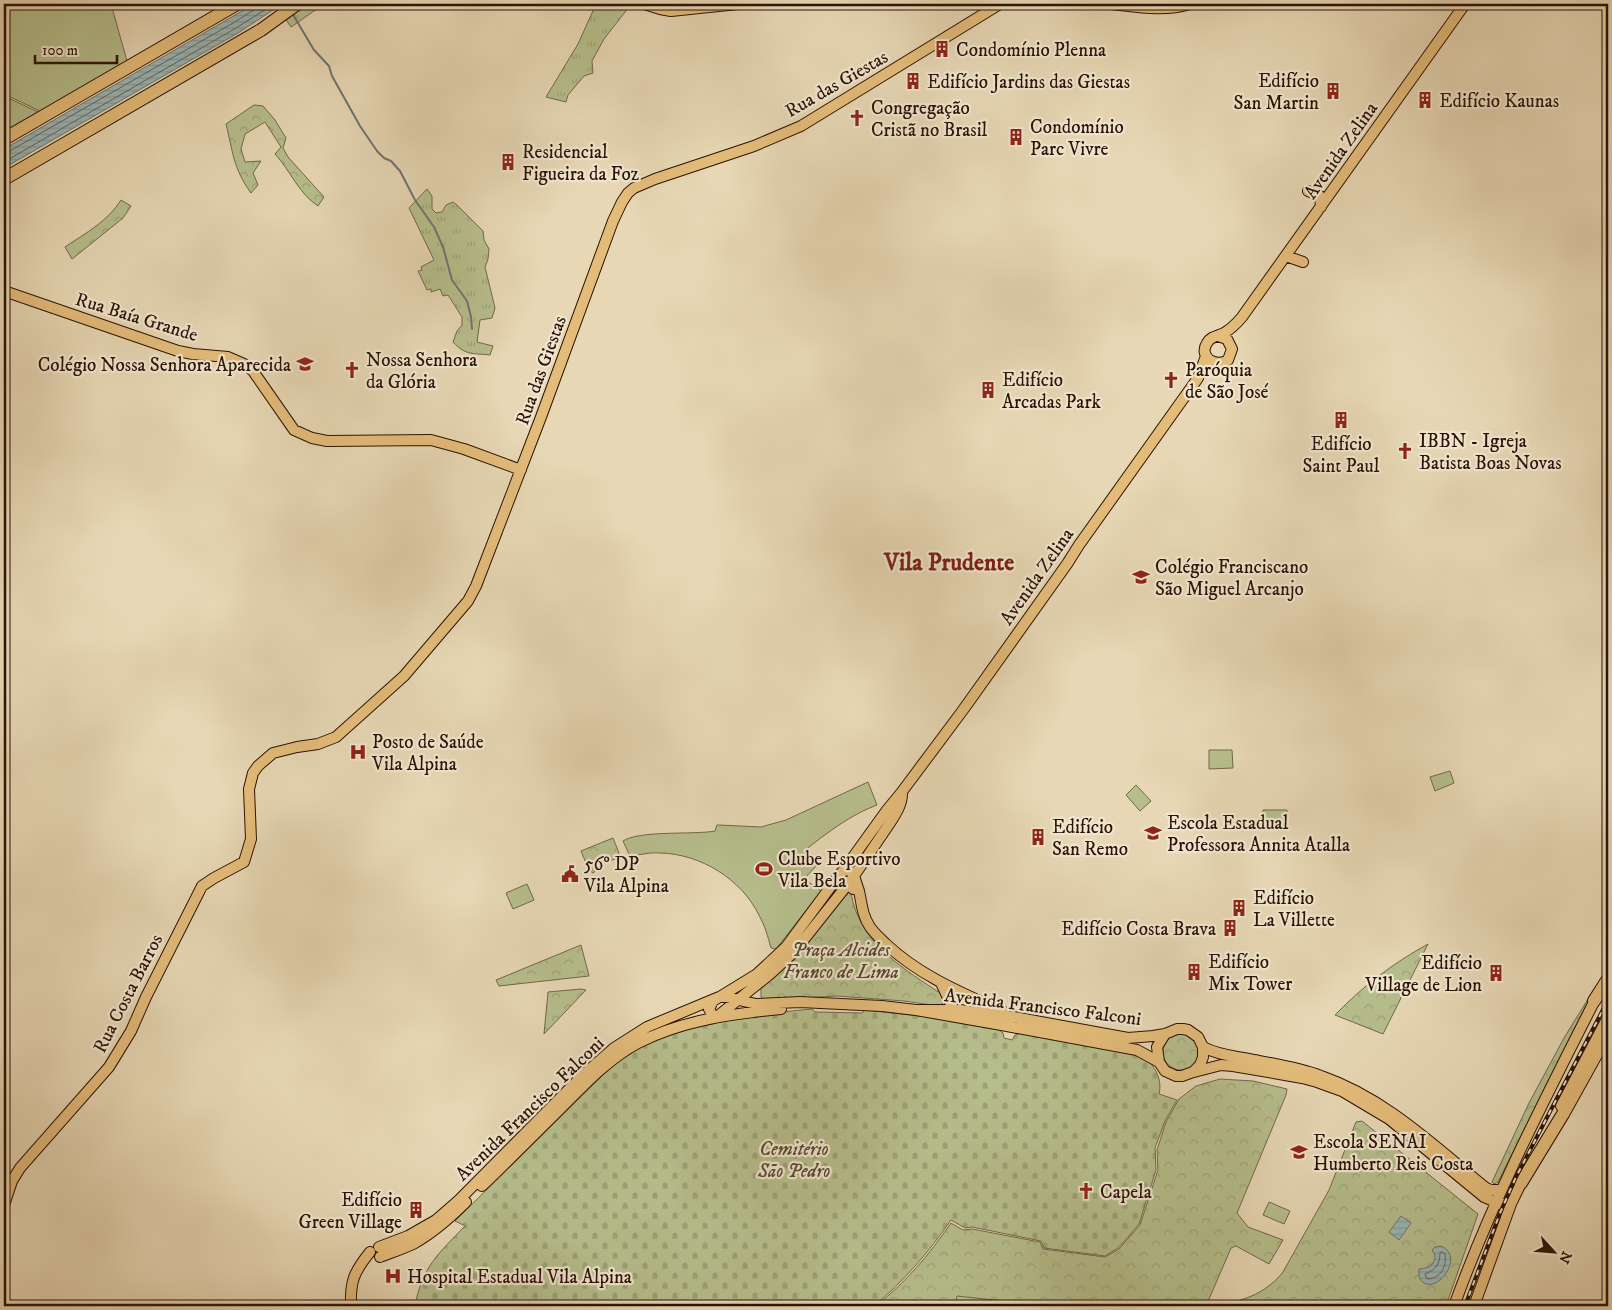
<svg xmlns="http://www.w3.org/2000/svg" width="1612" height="1310" viewBox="0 0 1612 1310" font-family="'IM FELL DW Pica',serif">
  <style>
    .grass { fill: url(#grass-tufts); stroke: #706848 }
    .forest { fill: url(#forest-crowns); stroke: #706848 }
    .cemetery { fill: url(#cemetery-stones); stroke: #706848 }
    .pitch { fill: #b6be8c; stroke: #706848 }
    .water { fill: url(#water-rules); stroke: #6e7570 }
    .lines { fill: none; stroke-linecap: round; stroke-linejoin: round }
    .shore { stroke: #63645e; stroke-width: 1 }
    .stream { stroke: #6e7570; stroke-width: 2 }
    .major-casing { stroke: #2b1204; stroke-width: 12 }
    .highway-casing { stroke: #2b1204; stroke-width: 14 }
    .major { stroke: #e4bc7a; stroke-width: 10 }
    .highway { stroke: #e4bc7a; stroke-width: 12 }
    .rail-casing { stroke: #2b1204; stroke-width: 4 }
    .rail { stroke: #efe5ce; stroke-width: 2; stroke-dasharray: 5.5; stroke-linecap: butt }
    .labels { text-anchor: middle; stroke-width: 4.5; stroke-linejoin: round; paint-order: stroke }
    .poi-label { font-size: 19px; fill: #2b1204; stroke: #efe5ce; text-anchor: start }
    .street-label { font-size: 19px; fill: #2b1204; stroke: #efe5ce }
    .park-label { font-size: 19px; font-style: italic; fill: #55462d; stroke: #efe5ce }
    .district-label { font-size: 24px; font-weight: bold; fill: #7a1f14; stroke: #efe5ce }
  </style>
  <defs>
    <pattern id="grass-tufts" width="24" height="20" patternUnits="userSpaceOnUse" patternTransform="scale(1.25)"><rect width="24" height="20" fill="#b6be8c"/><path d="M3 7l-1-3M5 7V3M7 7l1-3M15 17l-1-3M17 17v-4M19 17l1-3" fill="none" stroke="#9da277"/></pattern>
    <pattern id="forest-crowns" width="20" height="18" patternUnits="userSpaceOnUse" patternTransform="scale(1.25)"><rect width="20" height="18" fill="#b6be8c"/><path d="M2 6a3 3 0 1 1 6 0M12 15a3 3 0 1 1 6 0" fill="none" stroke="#9da277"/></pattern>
    <pattern id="cemetery-stones" width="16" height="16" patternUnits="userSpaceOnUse" patternTransform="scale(1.25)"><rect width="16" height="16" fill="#b6be8c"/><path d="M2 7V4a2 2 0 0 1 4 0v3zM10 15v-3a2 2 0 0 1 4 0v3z" fill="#9da277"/></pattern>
    <pattern id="water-rules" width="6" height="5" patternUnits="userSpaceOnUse" patternTransform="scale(1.25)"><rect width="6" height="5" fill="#9bb7b8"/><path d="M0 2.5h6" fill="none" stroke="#869c9d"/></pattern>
  </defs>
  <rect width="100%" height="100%" fill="#e7d7b4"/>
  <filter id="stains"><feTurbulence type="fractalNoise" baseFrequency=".004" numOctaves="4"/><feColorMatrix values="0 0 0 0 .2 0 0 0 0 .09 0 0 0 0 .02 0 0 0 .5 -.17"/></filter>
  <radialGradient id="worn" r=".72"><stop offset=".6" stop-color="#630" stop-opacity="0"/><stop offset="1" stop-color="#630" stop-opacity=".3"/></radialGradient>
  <path class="grass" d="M596,4h32l1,3 -25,32 -12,22 1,12 -9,3 -16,19 -2,7 -20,-5 32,-53z
    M427,189l5,7v13l4,4 6,-1 4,-7 7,-3 4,3 26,26 1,9 5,9 -1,10 -3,8 10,41 -3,10 -12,2 -3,22 16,4 -3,9c-17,-2 -24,1 -37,-13l4,-11 5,-6v-8l-14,-22 -5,1 -3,-7 -9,3v-3l-4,1 -9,-19 4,-1 -1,-3 13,-7 -25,-52z"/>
  <path class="forest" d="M297,4h27l-33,23 -8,-12z
    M254,105l9,1 12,14 11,18 -3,10 5,9 36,40 -6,9c-19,-12 -28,-36 -43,-52l6,-7 -16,-25 -20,12 -4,15 4,13 16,-1 -8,12 5,12 -7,8c-18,-25 -18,-41 -25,-69z
    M121,200l10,6 -8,12 -51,41 -7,-12c21,-14 43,-26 56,-47z
    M613,838l6,15 -1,5 -12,4 -13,11 -4,-3 -8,-19z
    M848,891l3,2c8,50 53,76 92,102v8l-4,3 -35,-5 -67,-5 -71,4 -5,-3v-8l1,-2 32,-27z
    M1428,944l-45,90 -48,-19c28,-29 57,-51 93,-71z
    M581,945l8,31 -90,10 -3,-6z
    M1596,986l-98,196 -4,2 -2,-2 37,-79 35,-65z
    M581,989l5,1 -42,44 4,-42z
    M1163 1052a18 18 0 1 1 36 0a18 18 0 1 1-36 0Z
    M1220,1079l33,2 34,8 -1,6 -49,118 11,14 35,13 -14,24 -33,-18 -5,2 -25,58h-330c30,-24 53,-51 75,-83l12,7 9,-1 68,13 3,7 62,8 14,-8 21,-24 18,-55 -1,-20 9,-28 13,-23 17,-13z
    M1362,1121l116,93 -32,92h-227l2,-3c24,-1 47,-12 62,-31l46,-82 27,-68z"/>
  <path class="cemetery" d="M812,1009l3,3 47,1 3,-3 64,7 69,12 5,4 1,5 8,2 3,-5 6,-2 119,21c13,9 23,23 19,40l18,6 -12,21 -10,27 1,22 -17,54 -10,12 -11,12 -13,8 -61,-8 -3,-7 -69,-14 -7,1 -14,-8c-23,33 -47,61 -77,86h-459c7,-39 24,-53 50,-80l-10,-5 157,-155c39,-30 76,-38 124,-47 25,-4 50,-8 76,-10z"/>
  <path class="pitch" d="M4,4h107l16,57 -85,51 -38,-18z
    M4,96l34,16 -34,19z
    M1209,750h23l1,18 -24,1z
    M1450,771l4,12 -19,8 -5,-14z
    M868,782l9,23c-27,10 -50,28 -73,46l13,14 -13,14 17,12 -45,58 -5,-1c-3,-11 -6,-22 -12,-33 -18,-36 -58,-61 -99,-62 -10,-1 -20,2 -30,3l-7,-15c17,-11 70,-6 92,-10l2,-6h2l42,2 25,-7z
    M1136,785l15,16 -11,10 -14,-16z
    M1263,810h24v13l-25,-1z
    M527,884l7,16 -21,9 -7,-16z
    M1269,1202l21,9 -6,13 -21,-9z
    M957,1296l84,9v1h-86z"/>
  <path class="water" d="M254,4h28l-44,29 -234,135v-19z
    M1401,1216l10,7 -12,17 -10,-8z
    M1441,1246c24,10 -2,46 -17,37 -2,-1 -4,-4 -5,-6v-8c9,-1 16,-3 16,-14l-3,-5 3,-3z"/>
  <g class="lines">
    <path class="shore" d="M4,153l4,-1 225,-129 21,-13 2,-6
      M4,162l232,-134 38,-24
      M1442,1252l3,2c2,13 -5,25 -18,25l-2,-5c10,-4 15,-9 15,-21z"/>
    <path class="stream" d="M292,13l22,37 15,16 3,10 28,50 17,25 7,7 7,3 9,10 15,29 19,27 9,20 9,33 15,21 4,16 1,12"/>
    <g class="major-casing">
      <path id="major" d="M479,4h22
        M644,4l16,5 11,2 67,-7
        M1111,4c27,3 53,8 79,0
        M1308,191l12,5 1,11
        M1286,256l17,6
        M4,291l174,60 15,3 35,3 16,7 9,7 41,59 18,8 15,3 104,-1 33,9 57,21
        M1218,336l9,3 5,10 -4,11c-12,8 -30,-3 -21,-17 4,-7 11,-7 17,-10 7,-4 13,-10 18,-16l223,-313
        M902,794c0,11 -7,21 -12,29l-36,53 -6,8 -7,-4 -1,-6 3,-3 5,-1 5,3c2,6 4,12 6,18 3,13 3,24 11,36 4,6 10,11 16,17 34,32 76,49 118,68
        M843,871l44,-61 14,-17 62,-83 104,-146 12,-19 119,-167 8,-22
        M941,983l15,32
        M718,1016l52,-42 24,-22 54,-68 5,5
        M714,1018l-5,-9 4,-8 44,-27 29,-27 54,-73
        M1203,1047c17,9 34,9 51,13 22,4 46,8 67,16 64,22 113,70 165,112l5,2h10
        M1159,1062l-2,-15 8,-13
        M1194,1072l27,-7 12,1 69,12 15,4 25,9 47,28 95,78 16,7h11
        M1561,1106l47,-89
        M482,1186c26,-25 52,-51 78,-77 24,-24 48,-50 78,-66 44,-23 94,-29 143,-34
        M4,1205l8,-24 8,-13 89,-101 22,-36 15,-34 56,-111 12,-8 30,-16 7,-23 -2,-50 4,-16 5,-7 15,-13 24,-6 21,-3 18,-7 68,-61 64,-75 8,-15 65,-169 72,-196 9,-19 6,-9 6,-5 21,-9 99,-33 47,-20 199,-122
        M379,1247l29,-11 28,-16 23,-20 123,-124 32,-28 33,-21 72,-30h7l30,7 44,-2 82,4 34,4 80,14 141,26 22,12 6,9 11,5h6l11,-4 7,-7 3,-8v-10l-5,-10 -10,-7 -5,-1h-6l-12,5 -12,2 -25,2 -114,-21 -54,-7h-44
        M380,1257c10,-4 23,-8 33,-13 20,-11 37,-26 53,-42
        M351,1306c-1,-25 3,-34 19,-54
        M1454,1306c39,-108 92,-209 144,-312
        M1474,1306l37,-102 13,-27"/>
    </g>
    <g class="highway-casing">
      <path id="highway" d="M4,139l233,-135
        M4,179l257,-149 36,-26
        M1594,1001l14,-22
        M1521,1183l42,-69 45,-81"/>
    </g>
    <use href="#major" class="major"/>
    <use href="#highway" class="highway"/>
    <g class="rail-casing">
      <path id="rail" d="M1465,1306l35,-93 16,-36 92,-177"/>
    </g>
    <use href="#rail" class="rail"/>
  </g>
  <defs>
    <g id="building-bare" transform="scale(1.35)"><path d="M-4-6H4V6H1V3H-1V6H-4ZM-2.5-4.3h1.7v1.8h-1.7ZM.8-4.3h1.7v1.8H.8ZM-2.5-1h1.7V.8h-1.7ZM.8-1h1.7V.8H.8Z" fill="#8f2418" stroke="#efe5ce" stroke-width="2.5" paint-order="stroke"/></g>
    <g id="church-bare" transform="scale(1.35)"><path d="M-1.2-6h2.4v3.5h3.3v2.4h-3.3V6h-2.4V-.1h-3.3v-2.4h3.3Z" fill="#8f2418" stroke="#efe5ce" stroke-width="2.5" paint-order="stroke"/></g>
    <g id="school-bare" transform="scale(1.35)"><path d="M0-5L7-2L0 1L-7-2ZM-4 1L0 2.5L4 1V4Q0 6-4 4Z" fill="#8f2418" stroke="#efe5ce" stroke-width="2.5" paint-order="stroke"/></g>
    <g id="hospital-bare" transform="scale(1.35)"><path d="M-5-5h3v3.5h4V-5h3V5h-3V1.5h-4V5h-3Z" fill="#8f2418" stroke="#efe5ce" stroke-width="2.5" paint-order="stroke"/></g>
    <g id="stadium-bare" transform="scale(1.35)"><path d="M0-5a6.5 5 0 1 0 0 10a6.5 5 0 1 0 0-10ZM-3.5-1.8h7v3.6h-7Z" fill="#8f2418" stroke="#efe5ce" stroke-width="2.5" paint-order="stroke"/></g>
    <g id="civic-bare" transform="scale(1.35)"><path d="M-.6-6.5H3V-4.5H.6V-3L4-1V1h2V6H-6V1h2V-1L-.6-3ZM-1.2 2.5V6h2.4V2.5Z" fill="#8f2418" stroke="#efe5ce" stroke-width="2.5" paint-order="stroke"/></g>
    <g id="university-bare" transform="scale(1.35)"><path d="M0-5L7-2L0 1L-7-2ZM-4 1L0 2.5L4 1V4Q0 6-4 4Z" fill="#8f2418" stroke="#efe5ce" stroke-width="2.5" paint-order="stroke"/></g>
  </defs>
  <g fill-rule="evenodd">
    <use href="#building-bare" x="942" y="49"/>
    <use href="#building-bare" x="913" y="81"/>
    <use href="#building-bare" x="1333" y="91"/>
    <use href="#building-bare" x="1425" y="100"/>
    <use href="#church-bare" x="857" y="118"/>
    <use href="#building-bare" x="1016" y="137"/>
    <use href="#building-bare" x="508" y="162"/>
    <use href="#school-bare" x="305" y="364"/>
    <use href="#church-bare" x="352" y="370"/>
    <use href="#church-bare" x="1171" y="380"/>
    <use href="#building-bare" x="988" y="390"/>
    <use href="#building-bare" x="1341" y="420"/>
    <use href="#church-bare" x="1405" y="451"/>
    <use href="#school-bare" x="1141" y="577"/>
    <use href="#hospital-bare" x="358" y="752"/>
    <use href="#school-bare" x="1153" y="833"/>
    <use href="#building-bare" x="1038" y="837"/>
    <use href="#stadium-bare" x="764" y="869"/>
    <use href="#civic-bare" x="570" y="874"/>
    <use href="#building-bare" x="1239" y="908"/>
    <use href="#building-bare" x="1230" y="928"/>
    <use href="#building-bare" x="1194" y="972"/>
    <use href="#building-bare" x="1496" y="973"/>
    <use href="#university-bare" x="1299" y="1152"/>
    <use href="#church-bare" x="1086" y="1191"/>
    <use href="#building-bare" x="416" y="1210"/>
    <use href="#hospital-bare" x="393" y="1276"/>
  </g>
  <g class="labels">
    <g class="poi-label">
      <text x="956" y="56">Condomínio Plenna</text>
      <text x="1319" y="87" text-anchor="end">Edifício<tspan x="1319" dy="22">San Martin</tspan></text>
      <text x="927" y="88">Edifício Jardins das Giestas</text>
      <text x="1439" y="107">Edifício Kaunas</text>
      <text x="871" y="114">Congregação<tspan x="871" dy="22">Cristã no Brasil</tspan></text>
      <text x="1030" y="133">Condomínio<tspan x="1030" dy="22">Parc Vivre</tspan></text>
      <text x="522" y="158">Residencial<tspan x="522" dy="22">Figueira da Foz</tspan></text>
      <text x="366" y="366">Nossa Senhora<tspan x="366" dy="22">da Glória</tspan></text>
      <text x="291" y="371" text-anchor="end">Colégio Nossa Senhora Aparecida</text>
      <text x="1185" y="376">Paróquia<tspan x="1185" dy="22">de São José</tspan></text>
      <text x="1002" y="386">Edifício<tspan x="1002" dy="22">Arcadas Park</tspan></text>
      <text x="1419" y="447">IBBN - Igreja<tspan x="1419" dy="22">Batista Boas Novas</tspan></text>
      <text x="1341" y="450" text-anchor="middle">Edifício<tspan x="1341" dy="22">Saint Paul</tspan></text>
      <text x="1155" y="573">Colégio Franciscano<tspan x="1155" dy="22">São Miguel Arcanjo</tspan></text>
      <text x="372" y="748">Posto de Saúde<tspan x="372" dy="22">Vila Alpina</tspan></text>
      <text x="1167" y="829">Escola Estadual<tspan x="1167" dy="22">Professora Annita Atalla</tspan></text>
      <text x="1052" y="833">Edifício<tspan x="1052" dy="22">San Remo</tspan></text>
      <text x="778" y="865">Clube Esportivo<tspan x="778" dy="22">Vila Bela</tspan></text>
      <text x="584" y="870">56º DP<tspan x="584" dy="22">Vila Alpina</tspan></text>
      <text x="1253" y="904">Edifício<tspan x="1253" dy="22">La Villette</tspan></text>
      <text x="1216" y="935" text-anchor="end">Edifício Costa Brava</text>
      <text x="1208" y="968">Edifício<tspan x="1208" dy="22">Mix Tower</tspan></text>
      <text x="1482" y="969" text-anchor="end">Edifício<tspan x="1482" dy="22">Village de Lion</tspan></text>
      <text x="1313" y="1148">Escola SENAI<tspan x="1313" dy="22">Humberto Reis Costa</tspan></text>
      <text x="1100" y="1198">Capela</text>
      <text x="402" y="1206" text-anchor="end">Edifício<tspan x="402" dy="22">Green Village</tspan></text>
      <text x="407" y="1283">Hospital Estadual Vila Alpina</text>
    </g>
    <g class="street-label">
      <text transform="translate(836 83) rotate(-30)" y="7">Rua das Giestas</text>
      <text transform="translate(1340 150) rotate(-55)" y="7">Avenida Zelina</text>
      <text transform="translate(137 316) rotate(17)" y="7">Rua Baía Grande</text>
      <text transform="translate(540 370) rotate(-70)" y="7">Rua das Giestas</text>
      <text transform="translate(1036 576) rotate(-55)" y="7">Avenida Zelina</text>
      <text transform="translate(127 993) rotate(-63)" y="7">Rua Costa Barros</text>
      <text transform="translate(1043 1006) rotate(7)" y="7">Avenida Francisco Falconi</text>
      <text transform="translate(529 1108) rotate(-44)" y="7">Avenida Francisco Falconi</text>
    </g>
    <g class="park-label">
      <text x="841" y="956">Praça Alcides<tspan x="841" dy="22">Franco de Lima</tspan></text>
      <text x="794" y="1155">Cemitério<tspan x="794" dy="22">São Pedro</tspan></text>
    </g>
    <g class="district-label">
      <text x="949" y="570">Vila Prudente</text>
    </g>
  </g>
  <rect width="1612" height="1310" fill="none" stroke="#e7d7b4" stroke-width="20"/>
  <rect x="5" y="5" width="1602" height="1300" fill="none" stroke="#2b1204" stroke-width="2.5"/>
  <rect x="10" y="10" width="1592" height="1290" fill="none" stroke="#2b1204"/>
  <g transform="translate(1554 1252) rotate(116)" stroke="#efe5ce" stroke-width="4" paint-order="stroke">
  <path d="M0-4L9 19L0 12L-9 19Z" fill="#2b1204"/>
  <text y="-8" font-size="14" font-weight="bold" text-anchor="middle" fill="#2b1204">N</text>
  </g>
  <path d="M35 55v8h82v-8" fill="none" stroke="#2b1204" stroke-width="2.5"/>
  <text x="42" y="55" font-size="15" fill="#2b1204" stroke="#efe5ce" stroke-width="4" paint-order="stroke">100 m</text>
  <rect width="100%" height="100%" filter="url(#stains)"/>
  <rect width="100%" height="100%" fill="url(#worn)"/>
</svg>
